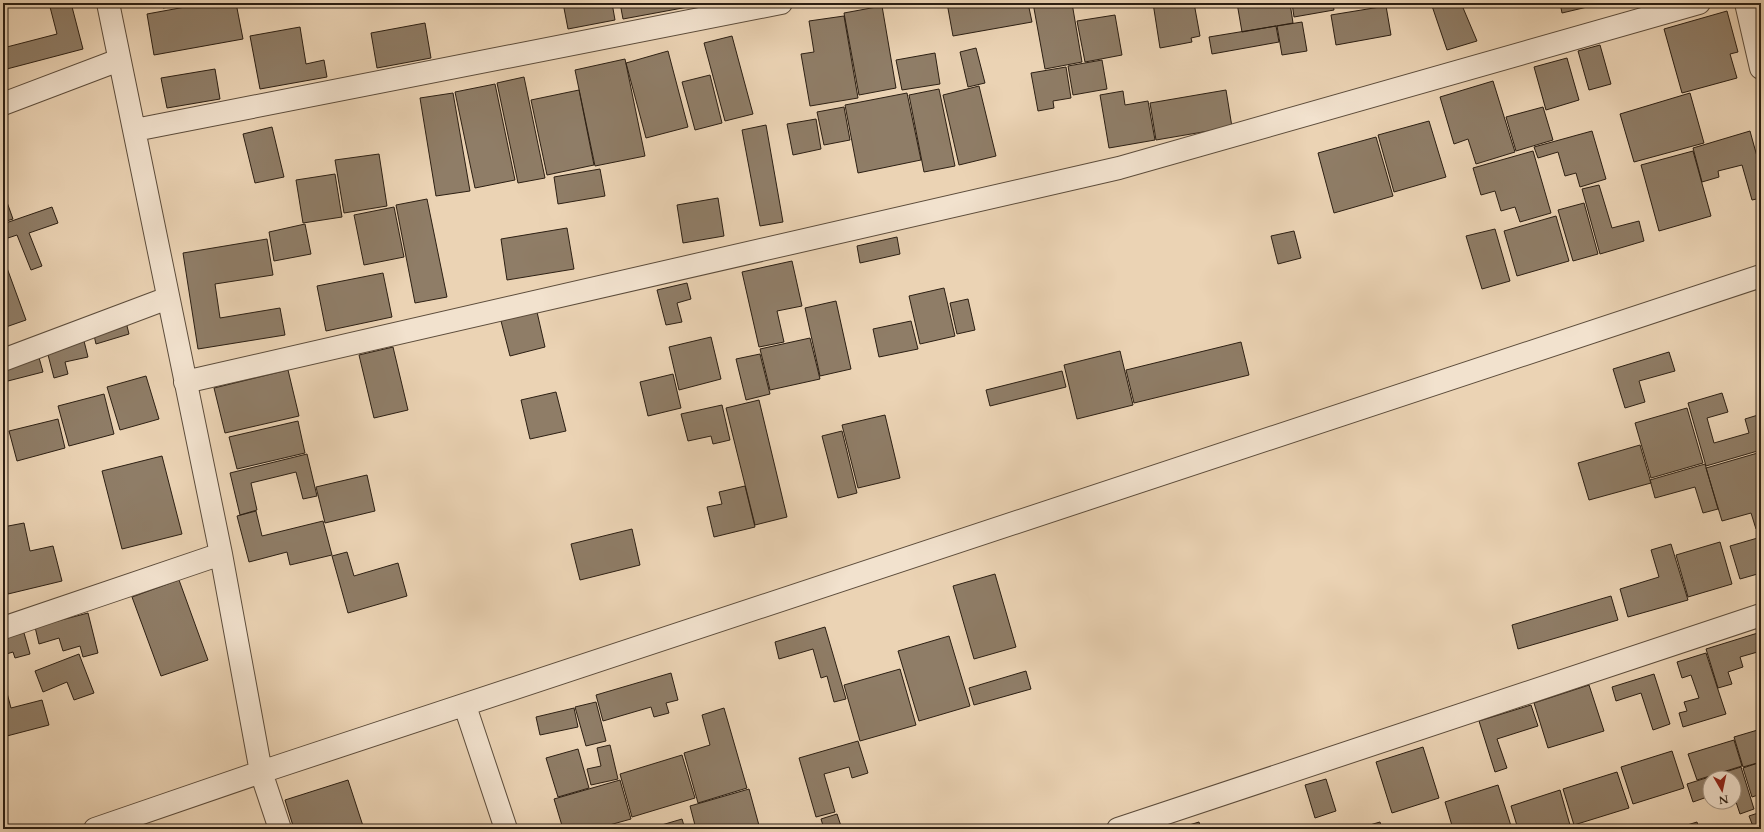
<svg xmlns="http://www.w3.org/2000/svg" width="1764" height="832" viewBox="0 0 1764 832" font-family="Cardo,serif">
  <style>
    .building { fill: #8f7d67; stroke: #2c1f13 }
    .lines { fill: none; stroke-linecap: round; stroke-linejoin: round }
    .minor-casing { stroke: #5c4c3b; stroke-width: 24 }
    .minor { stroke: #f2e2ce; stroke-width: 22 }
  </style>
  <rect width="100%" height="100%" fill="#ebd3b4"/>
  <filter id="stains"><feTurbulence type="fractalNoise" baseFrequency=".005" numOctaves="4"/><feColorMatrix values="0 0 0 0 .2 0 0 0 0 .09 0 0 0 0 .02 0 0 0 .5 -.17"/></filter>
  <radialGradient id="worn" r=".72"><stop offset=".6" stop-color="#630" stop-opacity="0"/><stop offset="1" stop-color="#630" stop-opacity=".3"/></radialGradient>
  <path class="building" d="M49,3h22l12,46 -80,21v-22l54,-14z
    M163,3h29l-29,5z
    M207,3h29l7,36 -89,16 -7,-41z
    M563,3h49l3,17 -47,9z
    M620,3h67l1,4 -65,12z
    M947,3h81l4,19 -79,14z
    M1033,3h39l10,59 -37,7z
    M1153,3h41l6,33 -9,2 1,4 -32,6z
    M1237,3h53l3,20 -51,9z
    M1292,3h41l1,7 -40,7z
    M1368,3h14l-14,2z
    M1431,3h30l16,38 -30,9z
    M1560,3h44l-42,10z
    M882,6l14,82 -37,7 -15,-82z
    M1386,6l5,29 -55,10 -5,-30z
    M1727,11l11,41 -8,2 7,24 -55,15 -18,-64z
    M1115,15l7,40 -37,7 -8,-41z
    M844,16l14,82 -48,8 -9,-52 13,-2 -5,-31z
    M1302,22l5,29 -25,4 -5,-29z
    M425,23l6,35 -54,10 -6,-35z
    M1276,26l3,16 -67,12 -3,-17z
    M300,27l6,37 18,-4 3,17 -67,12 -10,-53z
    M732,36l21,78 -28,7 -21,-78z
    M1600,45l11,39 -22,6 -11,-39z
    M976,48l9,35 -17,4 -8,-35z
    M668,51l20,76 -42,11 -20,-75z
    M935,53l5,31 -38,6 -6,-30z
    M1567,58l12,42 -33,10 -12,-43z
    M625,59l20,97 -50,10 -20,-96z
    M1102,60l5,29 -34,6 -5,-29z
    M1066,67l5,31 -18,3 1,7 -16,3 -7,-38z
    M215,69l5,30 -53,9 -6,-30z
    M710,75l12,48 -27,7 -13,-48z
    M524,77l21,101 -27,5 -21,-100z
    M1493,81l22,71 -39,12 -8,-25 -14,5 -14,-47z
    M495,84l20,96 -40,8 -20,-96z
    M979,86l17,70 -37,9 -16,-70z
    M939,89l16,77 -31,6 -15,-77z
    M579,90l15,75 -47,10 -16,-75z
    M1226,90l6,37 -76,13 -6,-37z
    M1123,91l2,14 23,-4 7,39 -46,8 -9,-53z
    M453,93l17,98 -34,5 -16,-98z
    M907,93l14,67 -63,13 -13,-68z
    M1690,93l14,50 -70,19 -14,-48z
    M844,107l6,33 -26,5 -7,-33z
    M1543,107l10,33 -37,11 -10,-34z
    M816,119l5,30 -28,6 -6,-31z
    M1429,121l17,56 -52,15 -16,-57z
    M766,125l17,97 -23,4 -18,-96z
    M272,127l12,50 -29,6 -12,-49z
    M1592,131l14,48 -26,8 -4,-14 -11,3 -7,-24 -20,6 -4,-11z
    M1750,131l11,40v27l-9,2 -10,-35 -24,6 1,6 -17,5 -9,-34z
    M1376,137l17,59 -59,17 -16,-60z
    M1533,151l18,62 -31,9 -5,-15 -14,4 -6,-20 -14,4 -8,-27z
    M1693,151l18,65 -52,15 -18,-66z
    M379,154l8,52 -43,7 -9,-53z
    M600,169l5,27 -47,8 -4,-27z
    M335,174l7,43 -39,6 -7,-43z
    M1599,185l13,43 27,-7 5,20 -44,13 -18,-65z
    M3,191l10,28 -10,3z
    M718,198l6,38 -41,7 -6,-38z
    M427,199l20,98 -32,6 -19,-98z
    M1584,203l14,51 -25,7 -15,-51z
    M52,207l6,16 -29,10 13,33 -11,4 -14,-35 -12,4 -2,-6v-9z
    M394,207l10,50 -40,8 -10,-50z
    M1556,216l13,45 -52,15 -13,-45z
    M305,224l6,30 -37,7 -5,-29z
    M567,228l7,41 -67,11 -6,-41z
    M1495,229l15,52 -28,8 -16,-53z
    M1294,231l7,27 -23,6 -7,-28z
    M897,237l3,17 -40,9 -3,-17z
    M267,239l6,36 -58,9 5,34 60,-10 5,27 -87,14 -15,-96z
    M3,257l23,63 -23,8z
    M792,261l10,45 -25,5 7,31 -25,5 -17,-75z
    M383,273l9,44 -66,14 -9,-45z
    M687,283l4,16 -14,4 5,19 -16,3 -9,-35z
    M944,288l11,48 -35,8 -11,-48z
    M968,299l7,31 -18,4 -7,-31z
    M836,301l15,68 -31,7 -15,-68z
    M537,312l8,35 -35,9 -9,-35z
    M911,321l7,28 -39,8 -6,-28z
    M126,322l3,12 -33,10 -3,-13z
    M83,337l5,20 -23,5 3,12 -14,4 -8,-31z
    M711,337l10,42 -42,11 -10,-43z
    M810,338l10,41 -50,11 -10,-41z
    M1241,342l8,33 -115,28 -8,-33z
    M393,347l15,63 -34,8 -15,-63z
    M1120,351l13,54 -56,14 -13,-54z
    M1669,352l6,19 -36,10 6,21 -20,6 -12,-39z
    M38,354l5,18 -39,10 -1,-19z
    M760,354l10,40 -24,6 -10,-41z
    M288,370l11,46 -74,17 -11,-45z
    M1062,371l4,16 -76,19 -4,-16z
    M673,374l8,34 -33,8 -8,-34z
    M146,376l13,43 -39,11 -13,-43z
    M556,392l10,39 -36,8 -9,-39z
    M1722,393l6,19 -21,6 7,25 35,-10 -4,-14 13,-4 3,9v26l-55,16 -18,-63z
    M104,394l10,40 -45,12 -11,-40z
    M759,400l28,117 -32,8 -29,-117z
    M722,405l8,35 -17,4 -2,-8 -23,5 -7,-27z
    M1687,408l16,55 -52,15 -16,-55z
    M885,415l15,63 -42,10 -16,-63z
    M58,419l7,29 -48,13 -8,-30z
    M298,421l7,32 -68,16 -8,-32z
    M842,431l15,62 -19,5 -16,-62z
    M1640,445l11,38 -62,17 -11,-37z
    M1761,452v76l-5,1 -5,-16 -29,8 -16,-53z
    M307,454l10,42 -14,3 -7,-27 -45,11 6,27 -17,5 -10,-42z
    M162,456l20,78 -60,15 -20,-78z
    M1705,464l13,45 -15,4 -8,-26 -40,11 -5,-18z
    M367,475l8,36 -50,12 -9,-36z
    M745,486l10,41 -41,10 -7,-30 15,-3 -3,-12z
    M256,511l6,25 61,-15 9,34 -42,10 -3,-13 -38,10 -12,-46z
    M24,523l6,28 23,-5 9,35 -54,13 -5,-24v-43z
    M632,529l8,36 -60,15 -9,-36z
    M1761,537v36l-21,6 -10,-33z
    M1720,542l12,42 -44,13 -12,-42z
    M1671,544l17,56 -60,17 -8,-28 39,-12 -8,-27z
    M347,552l7,24 44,-13 9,33 -59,17 -16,-57z
    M995,574l21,73 -42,12 -21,-73z
    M179,580l29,80 -47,16 -29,-79z
    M1611,596l7,24 -100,29 -6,-24z
    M88,613l10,40 -15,4 -3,-11 -17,5 -4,-13 -20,6 -4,-17z
    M825,627l21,72 -12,3 -7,-26 -6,2 -8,-29 -34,10 -4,-17z
    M1761,632v19l-21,6 3,10 -15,5 4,12 -14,4 -12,-39z
    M24,633l6,21 -15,4 -2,-6 -10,3v-17z
    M949,636l21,70 -51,15 -21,-70z
    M1706,653l20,61 -43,13 -4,-14 8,-2 -3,-9 15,-4 -8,-23 -9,3 -5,-16z
    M79,654l15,39 -20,7 -7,-18 -24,10 -8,-21z
    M900,669l16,56 -56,16 -16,-56z
    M1026,671l5,18 -57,16 -5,-17z
    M671,673l7,27 -12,3 3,10 -15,4 -3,-10 -48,14 -7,-26z
    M1654,674l16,50 -17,6 -12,-37 -25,8 -4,-14z
    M3,678l8,30 31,-8 7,25 -46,12z
    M1589,685l15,46 -56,17 -14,-45z
    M596,702l10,39 -20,5 -11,-39z
    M1531,705l7,21 -41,13 10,29 -12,4 -16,-51z
    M574,708l4,19 -38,8 -4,-18z
    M724,708l23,80 -49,15 -14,-50 26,-8 -8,-30z
    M1761,729v33l-18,5 -9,-30z
    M1734,740l8,26 -45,14 -9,-26z
    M858,741l10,32 -16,5 -3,-11 -25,7 11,38 -19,5 -17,-59z
    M610,745l8,34 -27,6 -4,-16 14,-3 -4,-18z
    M1423,747l16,51 -47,15 -16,-51z
    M578,749l11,39 -31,9 -12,-39z
    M1672,751l12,37 -51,16 -12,-37z
    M682,755l13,43 -63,19 -12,-43z
    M1761,762v32l-9,3 -9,-29z
    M1741,767l13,42 -14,5 -6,-18v-18h-24v18l-17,6 -6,-18z
    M1617,772l12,36 -55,17 -11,-36z
    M1326,779l10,32 -21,7 -10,-33z
    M348,780l16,49h-70l-9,-29z
    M620,780l11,39 -36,10h-32l-9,-30z
    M1498,785l14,44h-59l-8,-27z
    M749,789l11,40h-64l-6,-23z
    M1560,790l10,35 -13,4h-39l-7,-23z
    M1761,812v17h-7l-5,-13z
    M837,814l5,15h-18l-3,-10z
    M682,819l3,10h-37z
    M1199,822l2,7h-25z
    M1380,822l2,7h-26z
    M1697,822l2,7h-25z"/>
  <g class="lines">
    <g class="minor-casing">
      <path id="minor" d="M108,3l113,551 40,218 19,57
        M1746,3l15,65
        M3,104l116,-44
        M135,130l646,-127
        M3,360l165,-62
        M185,382l934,-214 580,-165
        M3,628l218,-74
        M465,706l41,123
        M95,829l166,-57 1500,-496
        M1118,829l643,-214"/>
    </g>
    <use href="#minor" class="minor"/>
  </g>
  <rect width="1764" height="832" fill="none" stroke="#ebd3b4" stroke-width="16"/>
  <rect x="4" y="4" width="1756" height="824" fill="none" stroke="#2c1f13" stroke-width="2"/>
  <rect x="8" y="8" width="1748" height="816" fill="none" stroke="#2c1f13"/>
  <g transform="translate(1722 790) rotate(171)"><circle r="19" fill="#f2e2ce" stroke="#a39483"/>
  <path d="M0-3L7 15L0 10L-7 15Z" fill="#8f2418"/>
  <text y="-6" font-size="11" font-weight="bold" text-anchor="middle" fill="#2c1f13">N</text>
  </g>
  <rect width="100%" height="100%" filter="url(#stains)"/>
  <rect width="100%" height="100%" fill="url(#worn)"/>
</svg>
